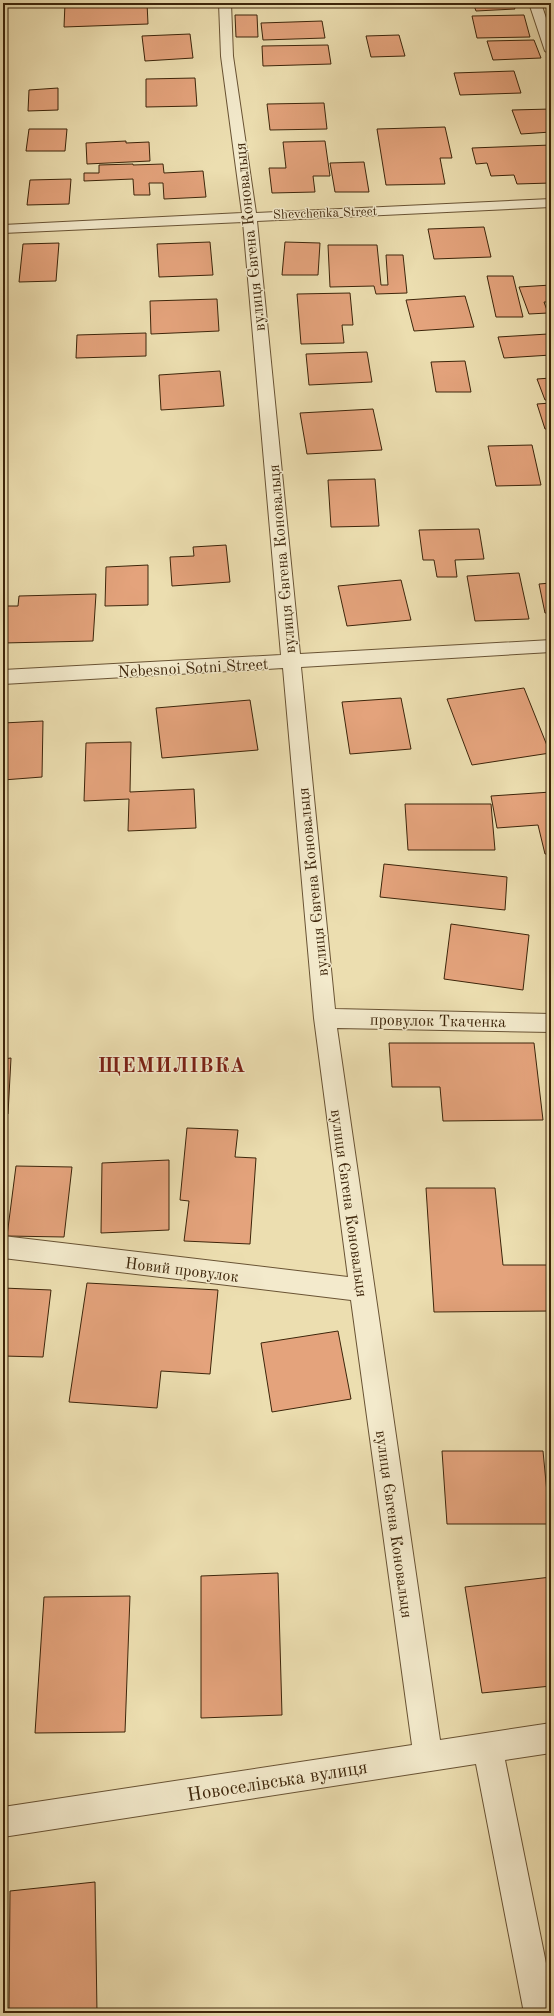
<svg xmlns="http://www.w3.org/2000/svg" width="554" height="2016" viewBox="0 0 554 2016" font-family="'Old Standard TT',serif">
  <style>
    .building { fill: #e4a37c; stroke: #3d250a }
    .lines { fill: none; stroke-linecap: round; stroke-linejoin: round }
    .street-casing { stroke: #695334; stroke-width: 2 }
    .street { fill: #f3eacc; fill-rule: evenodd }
    .labels { text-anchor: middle; stroke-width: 3; stroke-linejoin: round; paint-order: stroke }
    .far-street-label { font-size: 13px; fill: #3d250a; stroke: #f3eacc }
    .street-label { font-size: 16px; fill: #3d250a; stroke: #f3eacc }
    .near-street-label { font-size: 19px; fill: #3d250a; stroke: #f3eacc }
    .district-label { font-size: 20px; font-weight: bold; letter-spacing: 1px; fill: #7a1f14; stroke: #f3eacc }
  </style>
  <rect width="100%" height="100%" fill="#ecdeb0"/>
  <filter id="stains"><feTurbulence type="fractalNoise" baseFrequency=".005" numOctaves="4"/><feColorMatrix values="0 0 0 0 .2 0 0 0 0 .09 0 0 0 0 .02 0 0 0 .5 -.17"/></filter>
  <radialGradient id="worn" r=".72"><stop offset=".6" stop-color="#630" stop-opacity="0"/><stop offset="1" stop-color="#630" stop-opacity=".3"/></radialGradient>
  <path class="building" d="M65,3h82l1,21 -84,3z
    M473,3h48l1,1 -9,1 2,4 -39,2z
    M235,15h22l1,22h-22z
    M524,15l6,22 -53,1 -5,-22z
    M322,21l3,17 -62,2 -2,-17z
    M190,34l3,24 -48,3 -3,-25z
    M399,35l6,21 -34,1 -5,-21z
    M534,40l7,18 -48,2 -6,-19z
    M328,45l3,19 -68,2 -1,-20z
    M514,71l7,22 -61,2 -6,-22z
    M195,78l2,28 -51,1v-28z
    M58,88v22l-30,1 1,-21z
    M324,103l3,26 -57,1 -3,-26z
    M551,109v23l-30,2 -9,-24z
    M445,127l7,31h-12l5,26 -59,1 -9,-56z
    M29,129h38l-2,22h-39z
    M126,141v2l23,-1 1,19 -63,3 -1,-21z
    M325,141l5,35h-17l2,16 -43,1 -3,-25h17l-3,-26z
    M551,145v38l-34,1 -3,-9 -23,1 -4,-13 -11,1 -4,-16z
    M364,162l5,30h-34l-5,-29z
    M133,164v1l30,-1 1,9 39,-2 3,26 -42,2 -1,-16h-14l1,12h-16l-1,-16 -49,2v-8h15v-8z
    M71,179l-2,25 -42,1 3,-25z
    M484,227l7,30 -57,2 -6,-30z
    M210,242l3,33 -54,2 -2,-33z
    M285,242l35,1 -2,32h-36z
    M59,243l-3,38 -37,1 4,-38z
    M328,245h49l4,40h7l-2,-30h17l4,38 -31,1 -2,-8 -44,1z
    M487,276h26l10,41h-27z
    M551,285v17h-7l4,11 -19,1 -10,-27z
    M350,293l3,32h-11l2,18 -43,1 -4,-50z
    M465,296l9,31 -60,4 -8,-31z
    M217,299l2,32 -68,3 -1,-33z
    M146,333v23l-70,2 1,-23z
    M548,334l3,9v12l-47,3 -6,-21z
    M367,352l5,30 -63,3 -3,-31z
    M465,361l6,31h-35l-5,-30z
    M220,371l4,35 -63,4 -2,-35z
    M551,378v22h-6l-8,-21z
    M551,403v26h-6l-8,-25z
    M373,409l9,41 -75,4 -7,-41z
    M532,445l9,40 -45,1 -8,-40z
    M375,479l4,47 -48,1 -3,-47z
    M479,529l5,30 -29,1 2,17h-20l-3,-17h-11l-4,-30z
    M226,545l4,37 -58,4 -2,-29 24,-1 -1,-9z
    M148,565v40l-43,1 1,-39z
    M519,573l10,46 -54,2 -8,-45z
    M401,580l10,40 -64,6 -9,-40z
    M551,583v30h-6l-6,-29z
    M96,594l-3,47 -90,2 4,-37h11l1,-10z
    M524,688l26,65 -78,12 -25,-66z
    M401,698l10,51 -61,5 -8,-52z
    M250,700l8,50 -96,8 -6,-50z
    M43,721l-1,56 -39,3v-57z
    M131,742l-1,50 64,-3 2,39 -68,3 1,-32 -45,2 2,-58z
    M551,792v62h-6l-7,-29 -41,3 -6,-32z
    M405,804h86l4,46h-87z
    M384,864l123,13 -2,33 -125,-13z
    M451,924l78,11 -6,55 -79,-11z
    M389,1043h145l9,77 -100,1 -3,-34h-48z
    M11,1058l-3,56h-5v-55z
    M187,1128l51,2 -3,27 21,1 -6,86 -66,-3 5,-40 -9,-1z
    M169,1160v70l-68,3 1,-70z
    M16,1166l56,1 -8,70 -57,-1z
    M426,1188h69l8,77h48v46l-117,1z
    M87,1283l131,7 -8,84 -49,-3 -4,37 -88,-6z
    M3,1288l48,2 -8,67 -40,-1z
    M338,1331l13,68 -79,13 -11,-69z
    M442,1451h101l7,73h-103z
    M278,1573l4,142 -81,3v-142z
    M551,1577v109l-69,7 -17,-106z
    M130,1596l-5,136 -90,1 9,-136z
    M95,1882l2,131h-88l1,-122z"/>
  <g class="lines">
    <g class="street-casing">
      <path id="street" d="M219,3h12l2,53 23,157 295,-14v8l-294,14 43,433 251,-14v12l-250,15 34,342 216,5v18l-214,-4 103,712 111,-17v30l-46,7 46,228v25h-27l-48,-249 -473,73v-30l409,-62 -61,-445 -348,-42v-22l345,41 -34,-259 -31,-350 -280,16v-14l278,-15 -38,-433 -240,11v-8l239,-12 -21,-157z
        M529,3h12l10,30v22l-6,-4z"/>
    </g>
    <use href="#street" class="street"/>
  </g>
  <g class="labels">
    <g class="far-street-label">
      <text transform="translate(325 212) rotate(-2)" y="5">Shevchenka Street</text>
    </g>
    <g class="street-label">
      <text transform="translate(249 237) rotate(-96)" y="6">вулиця Євгена Коновальця</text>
      <text transform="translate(281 559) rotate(-95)" y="6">вулиця Євгена Коновальця</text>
      <text transform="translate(193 667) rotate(-3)" y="6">Nebesnoi Sotni Street</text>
      <text transform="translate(312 882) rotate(-96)" y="6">вулиця Євгена Коновальця</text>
      <text transform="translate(438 1020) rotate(1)" y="6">провулок Ткаченка</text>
      <text transform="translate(350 1203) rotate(82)" y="6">вулиця Євгена Коновальця</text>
      <text transform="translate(182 1269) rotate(7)" y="6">Новий провулок</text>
      <text transform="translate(395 1524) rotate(82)" y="6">вулиця Євгена Коновальця</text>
    </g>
    <g class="near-street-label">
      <text transform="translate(277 1780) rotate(-9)" y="7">Новоселівська вулиця</text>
    </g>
    <g class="district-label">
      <text x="172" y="1072">ЩЕМИЛІВКА</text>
    </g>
  </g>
  <rect width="554" height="2016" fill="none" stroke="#ecdeb0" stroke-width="16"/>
  <rect x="4" y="4" width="546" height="2008" fill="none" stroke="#3d250a" stroke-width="2"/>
  <rect x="8" y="8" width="538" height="2000" fill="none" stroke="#3d250a"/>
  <rect width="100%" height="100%" filter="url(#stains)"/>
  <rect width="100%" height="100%" fill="url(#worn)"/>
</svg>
